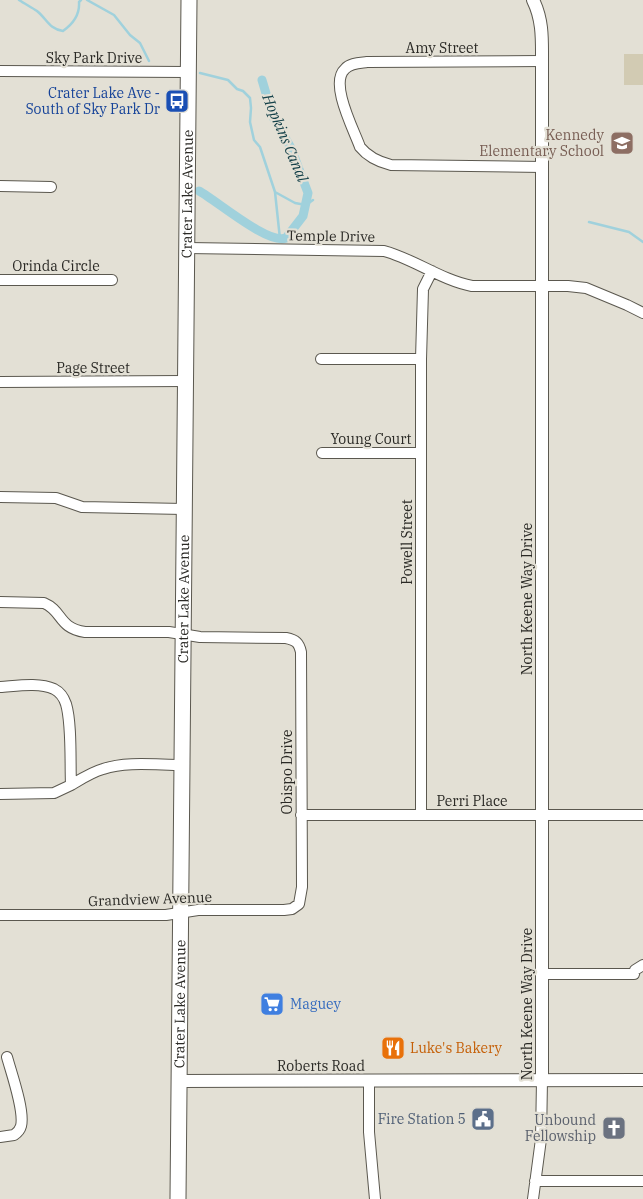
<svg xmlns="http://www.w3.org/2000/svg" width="643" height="1199" viewBox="0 0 643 1199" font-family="'IBM Plex Serif',serif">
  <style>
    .green { fill: #d2cbb3 }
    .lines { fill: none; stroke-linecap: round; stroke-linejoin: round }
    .stream { stroke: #a0d1dc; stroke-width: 2.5 }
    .canal { stroke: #a0d1dc; stroke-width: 9 }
    .minor-casing { stroke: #5b584f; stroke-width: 12 }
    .tertiary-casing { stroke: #5b584f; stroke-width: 14 }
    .secondary-casing { stroke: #5b584f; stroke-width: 17 }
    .minor { stroke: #fff; stroke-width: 10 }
    .tertiary { stroke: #fff; stroke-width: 12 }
    .secondary { stroke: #fff; stroke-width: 15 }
    .labels { text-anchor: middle; stroke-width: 4.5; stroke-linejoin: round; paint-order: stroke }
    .street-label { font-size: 14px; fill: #2a2925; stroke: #e3e0d5 }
    .transit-label { font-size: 14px; fill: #164399; stroke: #e3e0d5; text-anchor: end }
    .education-label { font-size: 14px; fill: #785e54; stroke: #e3e0d5; text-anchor: end }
    .shop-label { font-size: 14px; fill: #366cbe; stroke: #e3e0d5; text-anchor: start }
    .food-label { font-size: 14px; fill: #c56008; stroke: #e3e0d5; text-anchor: start }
    .service-label { font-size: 14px; fill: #4e5e75; stroke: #e3e0d5; text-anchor: end }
    .worship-label { font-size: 14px; fill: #5b616d; stroke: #e3e0d5; text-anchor: end }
    .water-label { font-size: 15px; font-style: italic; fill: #16424a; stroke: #e3e0d5 }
  </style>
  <rect width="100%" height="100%" fill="#e3e0d5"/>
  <path class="green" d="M624,54h19v31h-19z"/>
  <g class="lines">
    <path class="stream" d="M19,0c6,4 12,7 18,11 10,8 12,18 26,20 10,-7 17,-16 16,-29l2,-2
      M87,0l27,15 16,20 10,8 9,18
      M200,73l28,7 9,9 6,2 7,7 1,10 -1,14 4,18 6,7 15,45 20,11 11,2 7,-5
      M275,192l5,47
      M589,222l40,10 14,10"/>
    <path class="canal" d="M199,191c17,9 69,54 87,47l17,-22 5,-23 -17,-45 -18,-31 -11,-37"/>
    <g class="minor-casing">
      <path id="minor" d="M542,61l-175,1c-7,1 -17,1 -22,7 -16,14 9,61 15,78 8,10 19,15 31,18l152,2
        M0,71l188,1
        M0,186l51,1
        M187,248l197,3c30,8 57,29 88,35h96l18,2 41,17 16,8
        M0,280h112
        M321,359h100
        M0,382l185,-1
        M322,453h98
        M0,497l56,1 26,9 102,2
        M0,602l44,1c19,8 14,25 41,29h84l31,5 86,1c10,2 13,5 15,14l1,235 -3,17 -7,5 -8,1h-86l-32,5h-166
        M0,687c16,-1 39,-5 54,2 6,3 10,9 12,15 6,20 4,59 5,81l-17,8 -54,1
        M71,785c10,-6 21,-13 32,-16 24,-8 53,-4 79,-4
        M301,815h342
        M421,815v-456l2,-70 9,-18
        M542,974h92l1,-4 8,-5
        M369,1081v51l6,67
        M0,1137l14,-2c3,-2 6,-5 7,-9 4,-15 -10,-54 -14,-69
        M535,1181h108
        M533,1199l8,-60 1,-59"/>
    </g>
    <g class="tertiary-casing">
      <path id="tertiary" d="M533,0c10,20 9,40 9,61v1019
        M179,1081l464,-1"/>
    </g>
    <g class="secondary-casing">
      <g id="secondary">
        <path id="s1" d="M178,1199l11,-1199"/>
      </g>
    </g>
    <use href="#minor" class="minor"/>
    <use href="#tertiary" class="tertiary"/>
    <use href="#secondary" class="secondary"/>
  </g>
  <defs>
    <g id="bus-square" transform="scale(1.25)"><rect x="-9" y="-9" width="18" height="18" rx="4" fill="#1a4fb4" stroke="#e3e0d5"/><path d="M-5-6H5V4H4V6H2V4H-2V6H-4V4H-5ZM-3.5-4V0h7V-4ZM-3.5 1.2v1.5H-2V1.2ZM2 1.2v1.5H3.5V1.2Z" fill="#fff"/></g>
    <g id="school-square" transform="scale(1.25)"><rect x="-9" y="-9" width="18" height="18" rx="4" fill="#8d6e63" stroke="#e3e0d5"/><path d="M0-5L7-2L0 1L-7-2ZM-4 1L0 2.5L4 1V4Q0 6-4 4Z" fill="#fff"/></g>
    <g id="supermarket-square" transform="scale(1.25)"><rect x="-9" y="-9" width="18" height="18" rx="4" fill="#3f7fe0" stroke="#e3e0d5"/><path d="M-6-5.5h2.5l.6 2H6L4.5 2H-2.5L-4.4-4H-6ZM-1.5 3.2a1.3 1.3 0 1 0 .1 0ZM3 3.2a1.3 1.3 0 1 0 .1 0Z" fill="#fff"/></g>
    <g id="restaurant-square" transform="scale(1.25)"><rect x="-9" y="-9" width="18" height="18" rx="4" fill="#e8710a" stroke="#e3e0d5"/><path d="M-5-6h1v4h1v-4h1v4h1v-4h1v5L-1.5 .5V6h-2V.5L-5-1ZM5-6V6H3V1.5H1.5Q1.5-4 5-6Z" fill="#fff"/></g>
    <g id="civic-square" transform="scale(1.25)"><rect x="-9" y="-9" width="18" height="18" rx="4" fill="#5c6f8a" stroke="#e3e0d5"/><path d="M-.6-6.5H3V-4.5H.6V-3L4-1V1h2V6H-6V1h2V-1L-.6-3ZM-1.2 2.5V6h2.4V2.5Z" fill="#fff"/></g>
    <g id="church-square" transform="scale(1.25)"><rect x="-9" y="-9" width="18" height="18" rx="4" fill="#6b7280" stroke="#e3e0d5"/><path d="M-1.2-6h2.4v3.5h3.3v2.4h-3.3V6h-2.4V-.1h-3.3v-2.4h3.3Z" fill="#fff"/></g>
  </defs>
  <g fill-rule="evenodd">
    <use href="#bus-square" x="177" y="101"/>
    <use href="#school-square" x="622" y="143"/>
    <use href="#supermarket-square" x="272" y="1004"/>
    <use href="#restaurant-square" x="393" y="1048"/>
    <use href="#civic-square" x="483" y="1119"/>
    <use href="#church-square" x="614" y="1128"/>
  </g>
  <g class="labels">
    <g class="street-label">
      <text x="442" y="53">Amy Street</text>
      <text x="94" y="63">Sky Park Drive</text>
      <text dy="5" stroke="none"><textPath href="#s1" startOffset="1005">Crater Lake Avenue</textPath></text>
      <text transform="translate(331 236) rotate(1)" y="5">Temple Drive</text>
      <text x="56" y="271">Orinda Circle</text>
      <text x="93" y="373">Page Street</text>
      <text x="371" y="444">Young Court</text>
      <text transform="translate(407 542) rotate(-90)" y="5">Powell Street</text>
      <text dy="5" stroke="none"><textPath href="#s1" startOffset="600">Crater Lake Avenue</textPath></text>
      <text transform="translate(527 599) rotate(-90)" y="5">North Keene Way Drive</text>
      <text transform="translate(287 772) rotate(-90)" y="5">Obispo Drive</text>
      <text x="472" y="806">Perri Place</text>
      <text transform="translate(150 899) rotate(-2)" y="5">Grandview Avenue</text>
      <text dy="5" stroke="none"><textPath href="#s1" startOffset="195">Crater Lake Avenue</textPath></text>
      <text transform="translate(527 1004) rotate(-90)" y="5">North Keene Way Drive</text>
      <text x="321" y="1071">Roberts Road</text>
    </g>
    <g class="transit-label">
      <text x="160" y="98">Crater Lake Ave -<tspan x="160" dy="16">South of Sky Park Dr</tspan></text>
    </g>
    <g class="education-label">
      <text x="604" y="140">Kennedy<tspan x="604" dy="16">Elementary School</tspan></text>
    </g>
    <g class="shop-label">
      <text x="290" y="1009">Maguey</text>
    </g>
    <g class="food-label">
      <text x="410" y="1053">Luke's Bakery</text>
    </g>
    <g class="service-label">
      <text x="466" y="1124">Fire Station 5</text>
    </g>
    <g class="worship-label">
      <text x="596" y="1125">Unbound<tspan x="596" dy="16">Fellowship</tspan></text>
    </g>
    <g class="water-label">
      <text transform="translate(285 138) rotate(67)" y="5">Hopkins Canal</text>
    </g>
  </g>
</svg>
